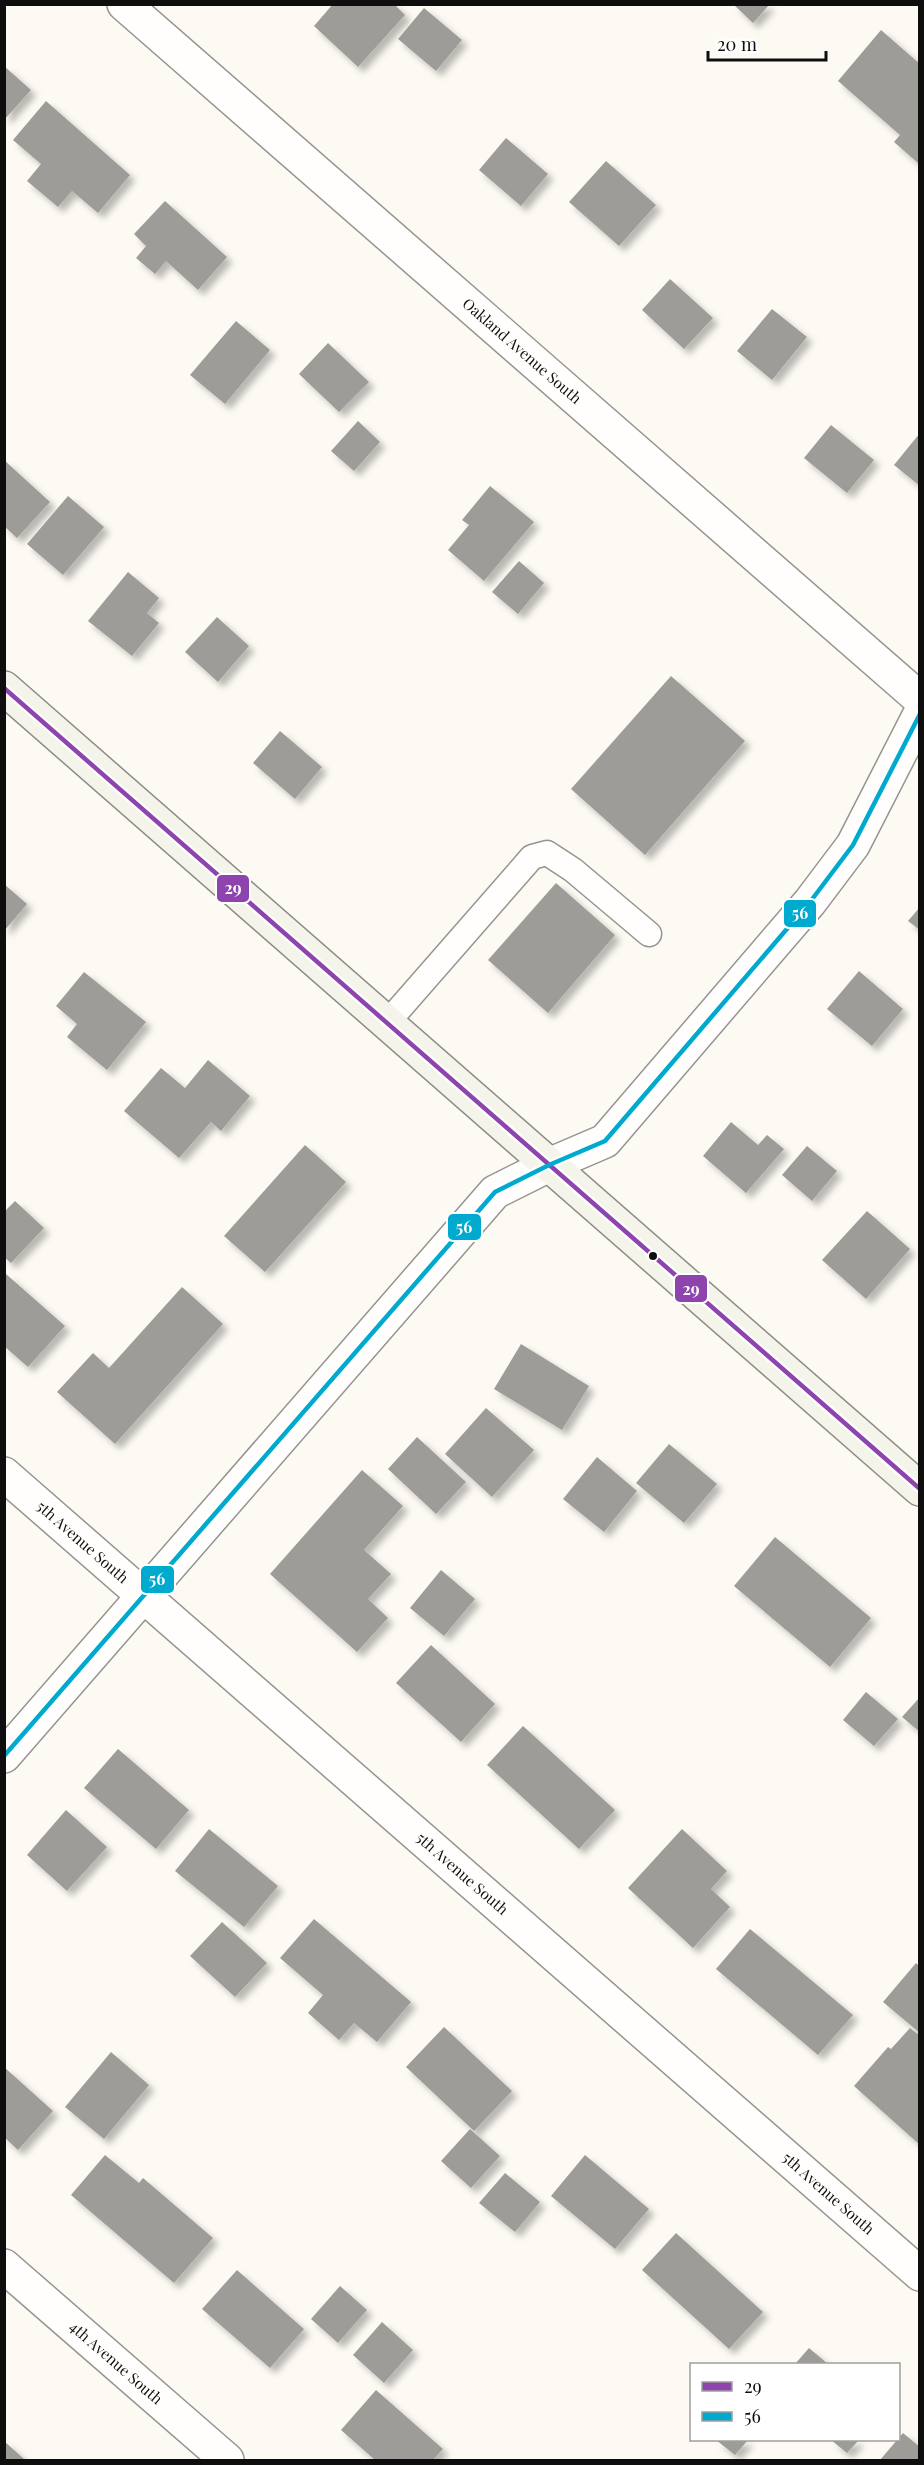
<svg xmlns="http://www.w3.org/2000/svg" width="924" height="2465" viewBox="0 0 924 2465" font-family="'Playfair Display',serif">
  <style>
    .building { fill: #9e9c98; filter: url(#shadow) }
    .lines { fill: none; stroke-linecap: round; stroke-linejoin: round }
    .service-casing { stroke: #959491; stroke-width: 27 }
    .minor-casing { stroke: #959491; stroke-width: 36 }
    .secondary-casing { stroke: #8c8b87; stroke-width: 36 }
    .service { stroke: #fffefd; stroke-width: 24 }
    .minor { stroke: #fffefd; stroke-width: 33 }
    .secondary { stroke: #f5f4ea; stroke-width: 33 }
    .bus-1-casing { stroke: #fff; stroke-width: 9 }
    .bus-2-casing { stroke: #fff; stroke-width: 9 }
    .bus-1 { stroke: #8e44ad; stroke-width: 4.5 }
    .bus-2 { stroke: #00a9ce; stroke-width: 4.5 }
    .bus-dot { fill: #0e0e0e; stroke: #fff; stroke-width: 2 }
    .labels { text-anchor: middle; stroke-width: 6; stroke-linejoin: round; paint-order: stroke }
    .street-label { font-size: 15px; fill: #0e0e0e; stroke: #fff }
    .line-badge { stroke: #fff; stroke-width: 2 }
    .badge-label { font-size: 16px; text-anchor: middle; font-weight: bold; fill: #fff }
  </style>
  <defs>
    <filter id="shadow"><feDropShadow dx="5.5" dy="5.5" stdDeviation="3" flood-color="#0004"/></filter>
  </defs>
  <rect width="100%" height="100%" fill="#fcfaf2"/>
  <path class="building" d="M333,4h61l11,11 -47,52 -44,-41z
    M733,4h37l-17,19z
    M424,8l38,32 -26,31 -38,-32z
    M881,30l39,34 -2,99 -24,-21 6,-7 -62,-54z
    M4,66l27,24 -27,30z
    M46,101l84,74 -32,38 -26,-22 -14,16 -31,-26 14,-17 -28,-24z
    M506,138l42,36 -27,32 -42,-36z
    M606,161l50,44 -37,41 -50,-44z
    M165,201l62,56 -29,33 -32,-29 -11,13 -19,-16 10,-12 -12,-12z
    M670,279l43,39 -29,31 -42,-39z
    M772,309l35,28 -35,43 -35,-29z
    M236,321l34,29 -45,54 -35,-29z
    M328,343l41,39 -30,30 -40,-38z
    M358,421l22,21 -26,29 -23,-20z
    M831,425l43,35 -27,33 -43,-35z
    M920,433v53l-26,-21z
    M4,460l46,42 -33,36 -13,-12z
    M490,486l44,36 -50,59 -36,-31 21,-25 -7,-5z
    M68,496l36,31 -41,48 -36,-31z
    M519,561l25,22 -26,31 -26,-22z
    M128,572l31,26 -12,15 12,10 -27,33 -44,-35z
    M217,617l32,29 -31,36 -33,-30z
    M671,676l74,65 -100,114 -74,-66z
    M280,731l42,36 -27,32 -42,-36z
    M556,883l59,52 -67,78 -60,-53z
    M4,884l23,20 -23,27z
    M920,907v23l-12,-9z
    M859,971l44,38 -31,37 -45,-37z
    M84,972l62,50 -39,48 -40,-33 10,-13 -21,-18z
    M208,1060l42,36 -29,35 -10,-9 -32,36 -55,-47 37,-43 24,20z
    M731,1122l27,23 9,-10 17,14 -38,44 -43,-37z
    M305,1145l41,37 -81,90 -41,-36z
    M807,1146l30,25 -25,30 -30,-26z
    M15,1201l29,27 -33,35 -7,-6v-45z
    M867,1211l43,38 -44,50 -44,-39z
    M6,1274l59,52 -37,41 -24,-21z
    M182,1287l41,37 -108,120 -58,-52 36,-39 16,15z
    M521,1344l68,42 -27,44 -68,-41z
    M486,1408l48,42 -42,47 -47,-43z
    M417,1437l49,45 -30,32 -48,-45z
    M669,1444l48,40 -33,39 -48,-40z
    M597,1457l40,34 -33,41 -41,-33z
    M362,1470l41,36 -39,44 27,24 -23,25 20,19 -31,34 -87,-78z
    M775,1537l96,81 -41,49 -96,-81z
    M441,1570l34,29 -31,37 -34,-28z
    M431,1645l64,59 -34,38 -65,-59z
    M866,1692l32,27 -24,27 -31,-26z
    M920,1697v35l-18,-15z
    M523,1726l92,84 -36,39 -92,-84z
    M118,1749l71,61 -33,39 -72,-61z
    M66,1810l41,37 -40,44 -40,-36z
    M209,1829l69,57 -34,41 -69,-56z
    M682,1829l45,42 -16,18 19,18 -37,41 -65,-60z
    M314,1919l97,83 -34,40 -23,-19 -15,17 -31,-27 15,-18 -43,-37z
    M222,1922l45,41 -32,34 -45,-41z
    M750,1929l103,86 -35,40 -102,-86z
    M916,1963l4,4v66l-37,-31z
    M444,2027l68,64 -38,40 -68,-64z
    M910,2028l10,8v109l-66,-59 34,-39 3,2z
    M111,2052l38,33 -45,54 -39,-32z
    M4,2067l49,44 -35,39 -14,-13z
    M470,2129l30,27 -29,32 -30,-27z
    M105,2155l34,28 4,-5 70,60 -39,45 -103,-88z
    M585,2155l64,54 -34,40 -64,-53z
    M505,2173l35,29 -25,30 -36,-29z
    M676,2233l87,79 -34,37 -87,-79z
    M237,2270l67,59 -34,39 -68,-59z
    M340,2286l27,24 -29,33 -27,-24z
    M382,2322l31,28 -29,33 -31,-28z
    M809,2348l19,16h-33z
    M376,2390l67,59 -10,11h-58l-34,-30z
    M903,2433l17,14v13h-40z
    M716,2440h32l-13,15z
    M831,2440h28l-12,13z
    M4,2441l20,18 -2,1h-18z"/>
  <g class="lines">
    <g class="service-casing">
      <path id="service" d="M387,1023l145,-166 15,-4 26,17 76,64"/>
    </g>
    <g class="minor-casing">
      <g id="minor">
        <path id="s1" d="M124,4l796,695"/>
        <path id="s2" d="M4,1474l916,800"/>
        <path d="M4,1756l491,-564 54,-27 56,-24 205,-239 43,-57 67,-131"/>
        <path id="s3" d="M4,2266l223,194"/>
      </g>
    </g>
    <g class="secondary-casing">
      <path id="secondary" d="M4,688l916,801"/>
    </g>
    <use href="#service" class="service"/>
    <use href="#minor" class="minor"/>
    <use href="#secondary" class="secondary"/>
    <g class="bus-1-casing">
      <path id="bus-1" d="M4,688l916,801"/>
    </g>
    <g class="bus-2-casing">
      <path id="bus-2" d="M4,1756l491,-564 54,-27 56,-24 205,-239 43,-57 67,-131"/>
    </g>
    <use href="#bus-1" class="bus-1"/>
    <use href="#bus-2" class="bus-2"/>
  </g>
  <circle class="bus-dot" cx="653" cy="1256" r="5"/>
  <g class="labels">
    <g class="street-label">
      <text dy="5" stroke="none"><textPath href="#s1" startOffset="528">Oakland Avenue South</textPath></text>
      <text dy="5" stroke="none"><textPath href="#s2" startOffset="104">5th Avenue South</textPath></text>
      <text dy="5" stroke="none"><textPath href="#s2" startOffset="608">5th Avenue South</textPath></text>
      <text dy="5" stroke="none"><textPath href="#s2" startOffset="1094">5th Avenue South</textPath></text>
      <text dy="5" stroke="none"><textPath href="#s3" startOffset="148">4th Avenue South</textPath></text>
    </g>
  </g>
  <g class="line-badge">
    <rect x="216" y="874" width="34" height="29" rx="6" fill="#8e44ad"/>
    <rect x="783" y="899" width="34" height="29" rx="6" fill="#00a9ce"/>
    <rect x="447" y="1213" width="35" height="28" rx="6" fill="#00a9ce"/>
    <rect x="674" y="1274" width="34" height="29" rx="6" fill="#8e44ad"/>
    <rect x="140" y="1565" width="35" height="29" rx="6" fill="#00a9ce"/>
  </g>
  <g class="badge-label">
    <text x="233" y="894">29</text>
    <text x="800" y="919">56</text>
    <text x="464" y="1233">56</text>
    <text x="691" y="1295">29</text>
    <text x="157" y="1585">56</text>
  </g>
  <rect width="924" height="2465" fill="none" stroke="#0e0e0e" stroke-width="12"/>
  <rect x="690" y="2363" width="210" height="78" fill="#ffffff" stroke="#9f9f9f" stroke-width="1.5"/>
  <rect x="702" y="2382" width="30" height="9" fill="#8e44ad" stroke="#9f9f9f" stroke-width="1.5"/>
  <text x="744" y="2393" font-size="18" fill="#0e0e0e">29</text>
  <rect x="702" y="2412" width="30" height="9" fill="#00a9ce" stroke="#9f9f9f" stroke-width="1.5"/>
  <text x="744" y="2423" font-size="18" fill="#0e0e0e">56</text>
  <path d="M708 51v9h118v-9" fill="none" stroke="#0e0e0e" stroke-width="3"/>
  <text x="717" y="51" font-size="18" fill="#0e0e0e" stroke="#ffffff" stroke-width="4.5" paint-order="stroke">20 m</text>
</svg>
